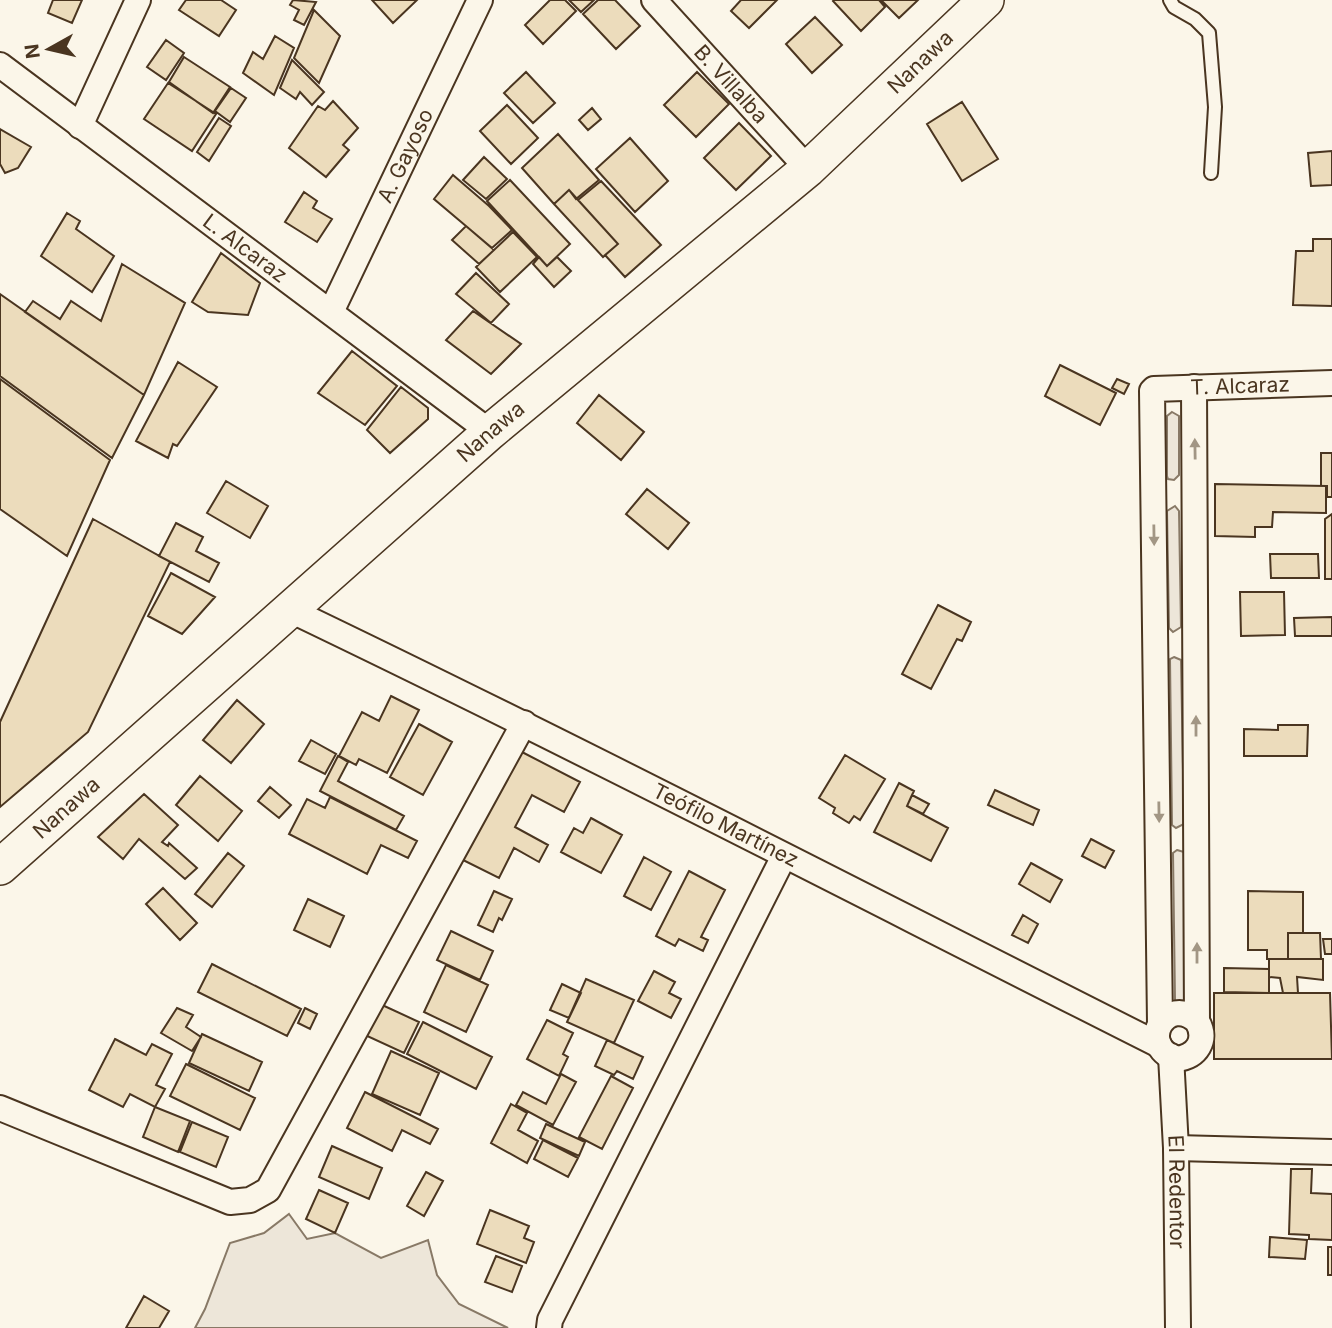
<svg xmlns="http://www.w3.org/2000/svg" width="1332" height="1328" viewBox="0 0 1332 1328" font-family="Inter,sans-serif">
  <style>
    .green { fill: #ede6d9; stroke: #887966; stroke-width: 2 }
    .building { fill: #ecdcbc; stroke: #4a3520; stroke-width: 2 }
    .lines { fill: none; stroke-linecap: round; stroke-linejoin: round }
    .lane-casing { stroke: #4a3520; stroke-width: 16 }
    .street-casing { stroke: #4a3520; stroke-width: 28 }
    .secondary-casing { stroke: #4a3520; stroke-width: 38 }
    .lane { stroke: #fbf6e9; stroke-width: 12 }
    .street { stroke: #fbf6e9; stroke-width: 24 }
    .secondary { stroke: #fbf6e9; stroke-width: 35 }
    .oneway { fill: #a29684 }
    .labels { text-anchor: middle; stroke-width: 5; stroke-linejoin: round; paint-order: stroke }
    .street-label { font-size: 21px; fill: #4a3520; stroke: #fbf6e9 }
  </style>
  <rect width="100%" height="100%" fill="#fbf6e9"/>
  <path class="green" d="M1172,412l7,4v59l-5,5 -6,-1 -1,-3v-60z
    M1175,506l4,5 2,116 -8,5 -4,-4 -2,-117z
    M1174,657l7,3 3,164 -8,4 -4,-3 -2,-166z
    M1177,850l7,2 1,150h-9l-1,-2 -2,-147z
    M289,1214l18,25 28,-6 46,25 47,-18 9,35 22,29 49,24h-313l10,-19 25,-66 34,-10z"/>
  <path class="building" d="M53,0h29l-10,23 -24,-10z
    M186,0h35l15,10 -17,26 -40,-26z
    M293,0l23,2 -12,23 -10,-5 5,-10 -9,-5z
    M372,0h45l-24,23z
    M550,0h15l11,11 -33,33 -18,-19z
    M569,0h25l-13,12z
    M598,0h17l25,26 -24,23 -33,-35z
    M741,0h36l-28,28 -18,-17z
    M834,0h45l6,7 -24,24 -28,-30z
    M881,0h37l-19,18z
    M314,10l26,26 -21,47 -25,-25z
    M815,17l27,28 -30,28 -26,-29z
    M275,36l19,12 -20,47 -31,-22 10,-21 10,7z
    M166,40l18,13 -18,27 -19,-13z
    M184,57l46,30 -17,26 -44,-31z
    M292,60l32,32 -12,13 -12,-13 -4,7 -16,-11z
    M526,72l29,31 -22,20 -29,-30z
    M697,72l32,32 -33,33 -32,-32z
    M168,83l48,31 -24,37 -48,-32z
    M231,88l15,10 -16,24 -15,-11z
    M333,101l25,27 -15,17 6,5 -23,27 -37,-29 29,-42 7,4z
    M962,102l36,57 -36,22 -35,-57z
    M507,105l31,33 -27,26 -31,-33z
    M592,108l9,11 -13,11 -9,-10z
    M219,118l12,8 -22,35 -12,-9z
    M739,123l32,33 -35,34 -32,-32z
    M0,129l31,18 -13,21 -13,5 -5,-9z
    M558,134l41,46 -23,19 -7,-9 -15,14 -32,-36z
    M630,138l38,43 -33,31 -39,-43z
    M1332,151v34l-21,1 -3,-33z
    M484,157l23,22 -21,20 -23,-19z
    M453,175l36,31 23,24 -20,18 -58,-49z
    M510,180l60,64 -23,22 -60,-65z
    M601,181l60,64 -36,32 -20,-22 13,-11 -40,-44z
    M569,190l49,54 -15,13 -49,-53z
    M304,192l13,9 -4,7 19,11 -15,23 -32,-20z
    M67,213l13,8 -4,8 38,27 -22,36 -51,-36z
    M466,226l28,24 -15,14 -27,-24z
    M513,232l24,25 -37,35 -24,-25z
    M1313,239h19v67l-39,-1 3,-54h17z
    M221,253l39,30 -12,32 -40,-3 -16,-10z
    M539,257l8,9 10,-9 14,14 -17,16 -21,-23z
    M122,264l63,39 -41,92 -119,-83 8,-11 27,18 11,-18 30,20z
    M476,273l33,31 -18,19 -35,-29z
    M0,294l144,101 -32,63 -112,-82z
    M473,311l48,33 -30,30 -45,-34z
    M352,351l45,35 -32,39 -47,-32z
    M178,362l39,25 -40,59 -4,-2 -5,14 -32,-17z
    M1060,365l56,28 -16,32 -55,-29z
    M0,379l110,81 -43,96 -67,-47z
    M1117,379l12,5 -5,10 -12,-6z
    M401,387l27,21v11l-38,34 -23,-23z
    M599,395l45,37 -23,28 -44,-37z
    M1321,453h11v44h-5v-11h-6z
    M226,481l42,25 -18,32 -43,-25z
    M1215,484l111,2v27l-53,-1 -1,15h-17v10l-40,-1z
    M647,489l42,34 -21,26 -42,-35z
    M1332,514v65h-7v-60z
    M93,519l77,43 -82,170 -88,75v-85z
    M176,523l27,14 -7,14 23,12 -10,19 -50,-26z
    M1270,554h48l1,24h-48z
    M171,573l44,24 -33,37 -34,-18z
    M1240,592h44l1,43 -44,1z
    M938,605l33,17 -9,19 -5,-2 -26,50 -29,-15z
    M1332,617v19h-37l-1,-18z
    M391,696l28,14 -32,63 -28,-14 -3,6 -17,-9 23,-44 17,9z
    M237,700l27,24 -33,39 -28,-23z
    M419,724l33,18 -29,53 -33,-18z
    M1278,725h30l-1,31h-63v-27l34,1z
    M311,740l25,14 -11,20 -26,-13z
    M520,751l60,31 -16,30 -32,-17 -17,32 33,18 -9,17 -25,-14 -15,30 -36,-18z
    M845,755l40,24 -25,41 -6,-4 -5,7 -16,-10 2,-5 -16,-10z
    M338,756l10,6 -10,19 66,35 -8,14 -76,-39z
    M200,776l42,35 -24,30 -42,-36z
    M899,783l15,8 -7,15 41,22 -17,33 -57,-29z
    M270,787l21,18 -12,13 -21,-17z
    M995,790l44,20 -6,15 -45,-20z
    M144,794l34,31 -16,17 6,4 1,-3 28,25 -12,11 -46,-40 -16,20 -25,-22z
    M912,795l17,9 -6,10 -16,-8z
    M330,797l87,44 -9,17 -27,-13 -14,29 -78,-40 18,-35 18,9z
    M591,818l31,17 -21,38 -40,-21 13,-24 9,5z
    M1091,839l23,12 -9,17 -23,-12z
    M228,853l16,13 -32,41 -17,-13z
    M644,857l27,15 -20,38 -27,-14z
    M1031,863l31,17 -12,22 -31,-18z
    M689,871l36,19 -24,47 7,3 -5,11 -24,-12 -4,7 -19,-10z
    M163,888l34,35 -17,17 -34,-36z
    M494,891l18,8 -10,21 -3,-2 -6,14 -15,-7z
    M1248,891l55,1v41h-15v26h-21v-9h-19z
    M308,899l36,17 -14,31 -36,-17z
    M1023,915l15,9 -10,19 -16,-8z
    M451,931l42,20 -13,29 -43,-20z
    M1288,933h32l1,26h-33z
    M1323,939h9v15h-7z
    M1269,959h54v21l-26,-3 1,16h-15l-3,-15 -11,-1z
    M212,964l89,45 -14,27 -89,-44z
    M446,965l42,20 -22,47 -42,-20z
    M1224,968l45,1v24l-45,-1z
    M654,971l21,11 -6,11 12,6 -10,19 -33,-17z
    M586,979l48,21 -20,43 -47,-21z
    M562,984l19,9 -12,25 -19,-8z
    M1214,993h116l2,66h-118z
    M380,1004l39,18 -15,31 -39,-18z
    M177,1008l16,7 -7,12 15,10 -9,14 -31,-18z
    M305,1008l12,6 -7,15 -12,-6z
    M547,1020l26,13 -10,21 5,3 -9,19 -32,-17z
    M423,1022l69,35 -16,32 -69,-35z
    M202,1034l60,28 -13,29 -60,-28z
    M115,1039l31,16 6,-11 20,10 -16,31 9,4 -10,18 -25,-13 -7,13 -34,-17z
    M607,1040l36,17 -10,22 -16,-8 -3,4 -19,-9z
    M391,1051l48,22 -19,42 -48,-21z
    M186,1064l69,34 -15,32 -70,-34z
    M561,1074l15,8 -23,43 -37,-20 7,-13 23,12z
    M611,1076l22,12 -31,61 -23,-12z
    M365,1092l73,37 -8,15 -28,-14 -10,21 -45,-23z
    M511,1104l16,9 -9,17 20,11 -11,22 -36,-20z
    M155,1107l35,14 -12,31 -35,-15z
    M192,1122l36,15 -12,30 -36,-15z
    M546,1124l39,18 -6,14 -39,-18z
    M543,1140l35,18 -10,19 -34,-18z
    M332,1146l50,22 -13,31 -50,-22z
    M1291,1169h21l-1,24 21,1v46l-23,-1v-4l-20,-1z
    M426,1172l17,9 -19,35 -17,-10z
    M319,1190l29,13 -13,30 -29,-14z
    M490,1210l39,16 -5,12 10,4 -8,21 -49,-19z
    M1270,1237l37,3 -2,19 -36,-2z
    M1328,1247h4v28h-4z
    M496,1256l26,10 -10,26 -27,-10z
    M144,1296l25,15 -10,17h-33z"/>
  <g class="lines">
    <g class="lane-casing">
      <path id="lane" d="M1170,0l4,7 21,12 14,14 6,74 -4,66"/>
    </g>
    <g class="street-casing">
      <g id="street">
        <path id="s1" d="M654,0l154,169"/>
        <path id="s2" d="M0,65l490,367"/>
        <path d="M80,126l58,-126"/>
        <path id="s3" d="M331,312l149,-312"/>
        <path d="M1194,387l3,634c11,19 0,36 -21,38 -40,-15 -9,-65 21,-38"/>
        <path id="s4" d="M290,610c292,140 579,289 869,435"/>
        <path id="s5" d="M1160,1023l-8,-632 2,-2 178,-6"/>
        <path id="s6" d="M1171,1056l5,92 2,180"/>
        <path d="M0,1108l230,94 20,-2 18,-10 256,-467"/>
        <path d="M1176,1148l156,4"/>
        <path d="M549,1328l1,-8 234,-464"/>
      </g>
    </g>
    <g class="secondary-casing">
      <g id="secondary">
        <path id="s7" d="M0,867l490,-435 318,-263 178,-169"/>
      </g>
    </g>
    <use href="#lane" class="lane"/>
    <use href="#street" class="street"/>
    <use href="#secondary" class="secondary"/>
  </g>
  <defs><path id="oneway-solid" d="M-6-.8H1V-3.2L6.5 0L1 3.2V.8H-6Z" transform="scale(1.75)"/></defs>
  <g class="oneway">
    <use href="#oneway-solid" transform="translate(1195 449) rotate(-91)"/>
    <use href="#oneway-solid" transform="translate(1154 535) rotate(89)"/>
    <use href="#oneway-solid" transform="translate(1196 726) rotate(-90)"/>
    <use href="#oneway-solid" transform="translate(1159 812) rotate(89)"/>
    <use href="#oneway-solid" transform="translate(1197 953) rotate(-90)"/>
  </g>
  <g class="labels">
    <g class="street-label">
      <text dy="7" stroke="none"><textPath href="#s7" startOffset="1223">Nanawa</textPath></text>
      <text dy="7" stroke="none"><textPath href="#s1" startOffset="114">B. Villalba</textPath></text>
      <text dy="7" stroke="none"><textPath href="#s3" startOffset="173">A. Gayoso</textPath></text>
      <text dy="7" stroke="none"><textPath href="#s2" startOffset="306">L. Alcaraz</textPath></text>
      <text dy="7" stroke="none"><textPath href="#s5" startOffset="721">T. Alcaraz</textPath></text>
      <text dy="7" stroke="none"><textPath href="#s7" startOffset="656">Nanawa</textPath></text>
      <text dy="7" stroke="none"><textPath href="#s7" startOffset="89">Nanawa</textPath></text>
      <text dy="7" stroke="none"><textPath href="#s4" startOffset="486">Teófilo Martínez</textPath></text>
      <text dy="7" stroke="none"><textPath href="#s6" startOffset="136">El Redentor</textPath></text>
    </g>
  </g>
  <g transform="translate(49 49) rotate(262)" stroke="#fbf6e9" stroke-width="5" paint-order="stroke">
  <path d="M0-5L12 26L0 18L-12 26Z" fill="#4a3520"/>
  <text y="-10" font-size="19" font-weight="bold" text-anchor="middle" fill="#4a3520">N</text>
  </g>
</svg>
